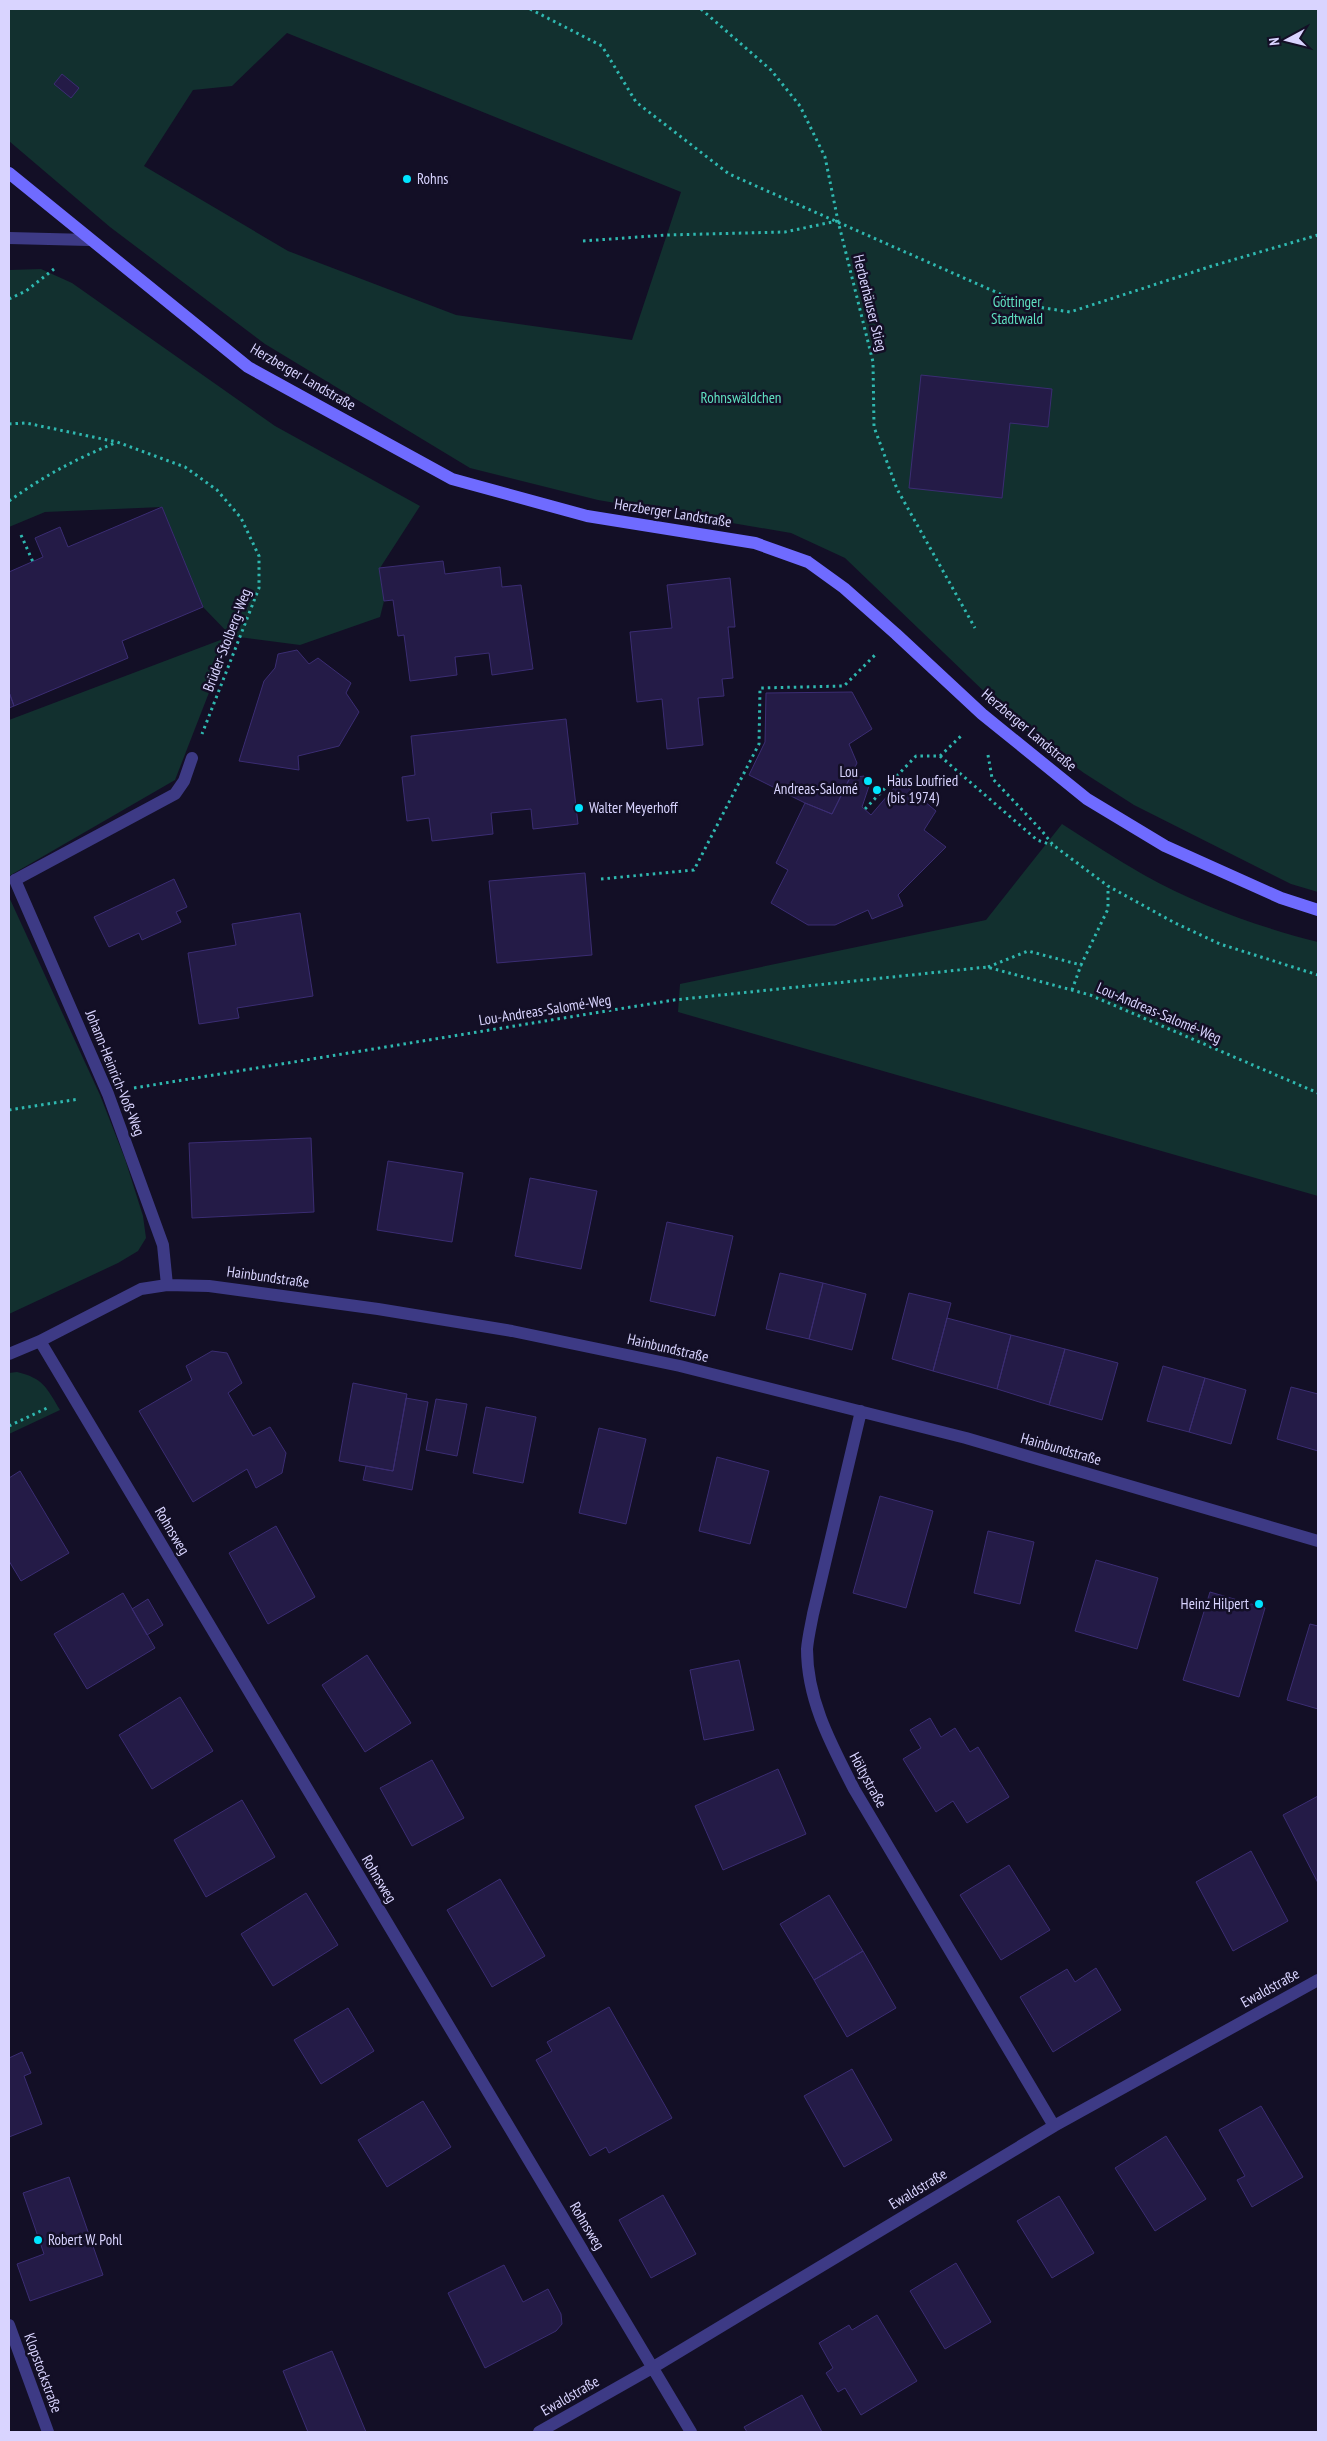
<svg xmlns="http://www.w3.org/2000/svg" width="1327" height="2441" viewBox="0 0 1327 2441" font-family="'PT Sans Narrow',sans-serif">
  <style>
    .green { fill: #12302f; fill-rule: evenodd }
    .building { fill: #241b47; stroke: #3b2d73 }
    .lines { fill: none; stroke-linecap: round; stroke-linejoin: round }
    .path { stroke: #2fb8b0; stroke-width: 3; stroke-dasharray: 2.5 4; stroke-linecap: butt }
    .lane { stroke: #3d3a85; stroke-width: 12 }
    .street { stroke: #3d3a85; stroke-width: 12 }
    .secondary { stroke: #6f6bff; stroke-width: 12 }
    .poi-dot { fill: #00e5ff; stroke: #130f26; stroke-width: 2 }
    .labels { text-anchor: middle; stroke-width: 5; stroke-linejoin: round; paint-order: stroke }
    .poi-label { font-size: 15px; fill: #d9d4ff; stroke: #130f26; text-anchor: start }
    .park-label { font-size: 15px; fill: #5fe0c0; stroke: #130f26 }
    .street-label { font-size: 15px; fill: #d9d4ff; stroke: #130f26 }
  </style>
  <rect width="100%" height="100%" fill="#130f26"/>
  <path class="green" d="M9,9h1309v883l-27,-8 -157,-79 -50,-32 -64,-47 -175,-168 -54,-25 -193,-33 -128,-32 -205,-124 -155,-117 -101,-86zM287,33l394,159 -49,148 -176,-25 -168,-64 -144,-85 49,-76 39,-4z
    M41,269l31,14 203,143 145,80 -40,62 4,33 -4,16 -80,28 -69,-9 -56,144 -166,96v-156l222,-84 -28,-29 -41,-100 -117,5 -36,15v-257z
    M1062,824c27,17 54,35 82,51 54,30 114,52 174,67v254l-640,-184 2,-28 306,-64z
    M9,897l91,198 25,64 18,57 3,22 -8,13 -20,12 -109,51z
    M17,1372c26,6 30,16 43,38l-51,24v-61z"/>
  <path class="building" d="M62,74l17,14 -8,10 -17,-14z
    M921,375l131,14 -4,38 -38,-4 -8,75 -93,-10z
    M162,507l41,100 -81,34 6,17 -114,48 -5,-14v-120l34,-15 -8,-19 25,-11 8,20z
    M443,561l2,13 55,-7 2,20 19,-2 12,84 -41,6 -3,-22 -34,4 2,18 -47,6 -6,-46 -6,1 -5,-36 -9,1 -5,-33z
    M730,578l5,49h-7l5,51 -11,1 2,17 -26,2 5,47 -36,4 -5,-50 -25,3 -7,-70 42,-4 -5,-43z
    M297,650l12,14 9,-6 33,25 -5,10 13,19 -20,34 -41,10 1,14 -60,-9 25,-80 11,-13 3,-14z
    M9,692l5,14 -5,2z
    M852,692l20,37 -23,15 8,19 -25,51 -27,-11 -56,-28 16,-33 1,-49z
    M566,719l12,105 -45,5 -2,-20 -40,4 2,21 -61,7 -3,-23 -22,3 -5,-44 13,-2 -4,-39z
    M864,776l5,10 -7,21 9,8 29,-34 36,30 -12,19 22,17 -48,48 5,11 -31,13 -4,-9 -33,15h-27l-37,-22 17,-33 -12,-7 29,-60 27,11 18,-36z
    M585,873l7,82 -95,8 -8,-82z
    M174,879l13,28 -11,5 5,10 -39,18 -3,-7 -30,14 -15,-30z
    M300,913l13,83 -76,12 2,10 -40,6 -11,-71 48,-8 -4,-21z
    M311,1138l3,74 -122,6 -3,-75z
    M388,1161l75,12 -11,69 -75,-12z
    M530,1178l67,13 -16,78 -66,-13z
    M667,1222l66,14 -18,80 -65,-15z
    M780,1273l43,10 -14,56 -43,-10z
    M823,1283l43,11 -14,56 -43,-11z
    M909,1293l42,10 -18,68 -41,-12z
    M947,1318l64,17 -14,54 -64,-18z
    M1011,1335l54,14 -16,56 -52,-16z
    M1065,1349l53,14 -16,57 -53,-15z
    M212,1351l15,2 15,30 -14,10 25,43 17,-9 16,26 -4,20 -26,15 -9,-19 -54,33 -54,-91 53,-31 -6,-14z
    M1163,1366l42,12 -16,54 -42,-11z
    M1205,1378l41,12 -15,54 -42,-12z
    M353,1383l54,11 -14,77 -54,-10z
    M1291,1387l27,7v57l-41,-12z
    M406,1398l22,4 -16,88 -49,-10 3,-14 27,5z
    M436,1399l31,5 -10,52 -31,-6z
    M486,1407l50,10 -13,66 -50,-10z
    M599,1428l47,11 -20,85 -47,-11z
    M717,1457l52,14 -19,73 -51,-13z
    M20,1471l49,82 -48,28 -12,-20v-83z
    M880,1496l53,15 -27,97 -53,-15z
    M276,1526l39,71 -47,27 -39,-71z
    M988,1531l46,11 -14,62 -46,-11z
    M1096,1560l62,18 -21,71 -62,-18z
    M1210,1592l55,16 -26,89 -56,-17z
    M123,1593l32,55 -68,41 -33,-55z
    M148,1599l15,26 -16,10 -15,-26z
    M1310,1624l8,2v83l-31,-9z
    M367,1655l44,68 -46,29 -43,-67z
    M739,1660l15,70 -50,10 -14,-70z
    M180,1697l33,54 -61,38 -33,-54z
    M930,1718l11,19 14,-9 15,24 8,-5 31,50 -42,26 -14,-22 -17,11 -33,-53 18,-11 -11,-18z
    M432,1760l32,58 -52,28 -32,-58z
    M778,1769l28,65 -83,36 -28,-64z
    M1318,1796v87l-35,-68z
    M242,1800l33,57 -69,40 -32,-57z
    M1251,1851l37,70 -55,30 -37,-69z
    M1009,1865l41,65 -49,30 -41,-65z
    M500,1879l45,77 -53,31 -45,-77z
    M306,1893l32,52 -65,41 -32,-52z
    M829,1895l34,56 -49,29 -34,-56z
    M863,1951l33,57 -49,29 -33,-57z
    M1096,1968l25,42 -68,42 -33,-55 47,-28 8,13z
    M609,2007l63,111 -63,35 -3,-6 -16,9 -54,-96 16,-9 -5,-9z
    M348,2008l26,43 -53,33 -27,-44z
    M22,2052l9,21 -7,3 18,48 -33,13v-79z
    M852,2069l40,71 -48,27 -40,-71z
    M423,2101l28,46 -64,40 -29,-47z
    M1261,2106l42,71 -51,30 -15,-27 8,-4 -26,-46z
    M1166,2136l40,63 -51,32 -40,-63z
    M69,2177l34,98 -73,26 -13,-37 27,-10 -21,-61z
    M663,2195l33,59 -45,24 -32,-58z
    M1059,2196l35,57 -42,25 -35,-57z
    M956,2263l35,59 -46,27 -35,-58z
    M504,2265l19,37 25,-13 13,25 1,10 -6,7 -71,37 -37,-75z
    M877,2315l40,66 -56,34 -16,-27 -7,4 -12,-19 7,-5 -14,-25 30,-18 3,5z
    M332,2351l34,81h-58l-25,-61z
    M802,2395l20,37h-75l-3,-5z"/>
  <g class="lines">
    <path class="path" d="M530,9l72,37 34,56 93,72 296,131 45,7 142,-46 106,-31
      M701,9l70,61 29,36 25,51 13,64 35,141 1,65 23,62 78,139
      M583,241l83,-6 119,-3 52,-11
      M9,299l17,-8 28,-22
      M9,424l17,-1 91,19 68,25 32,23 24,28 18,38v32l-57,146
      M9,501c38,-27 65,-41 108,-59
      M21,535l12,27
      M988,755l4,23 50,53 11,14 55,41 67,37 45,21 98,31
      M940,756l97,84 15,5
      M865,809l51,-53h24l23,-22
      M601,879l93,-9 65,-126 1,-56 84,-2 32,-32
      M988,967l40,-16 53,14 27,-56v-23
      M1072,990l9,-25
      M134,1088l540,-88 313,-33 103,28 228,98
      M9,1110l70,-11
      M9,1426l38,-18"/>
    <path class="lane" d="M9,238l80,2
      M15,880l160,-86 9,-13 8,-23"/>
    <path class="street" d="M15,880l93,214 55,151 4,40
      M40,1341l651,1091
      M9,1354l31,-13 101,-52 26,-4 42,1 169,23 134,22 168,35 286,72 352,103
      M861,1411l-48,203c-2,11 -5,23 -6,35 0,51 24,95 47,140l200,337
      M9,2325l39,107
      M539,2432l113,-64 402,-242 264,-146"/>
    <path class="secondary" d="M9,173l239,194 204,112 135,37 168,27 53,19 36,26 52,46 86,80 105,85 78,47 116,52 37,12"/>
  </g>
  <g class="poi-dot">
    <circle cx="407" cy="179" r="5"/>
    <circle cx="868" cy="781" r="5"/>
    <circle cx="877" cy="790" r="5"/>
    <circle cx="579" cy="808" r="5"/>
    <circle cx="1259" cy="1604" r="5"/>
    <circle cx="38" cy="2240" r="5"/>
  </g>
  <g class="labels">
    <g class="poi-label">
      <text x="417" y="184">Rohns</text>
      <text x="858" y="777" text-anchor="end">Lou<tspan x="858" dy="17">Andreas-Salomé</tspan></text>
      <text x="887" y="786">Haus Loufried<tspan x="887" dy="17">(bis 1974)</tspan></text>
      <text x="589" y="813">Walter Meyerhoff</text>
      <text x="1249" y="1609" text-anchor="end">Heinz Hilpert</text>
      <text x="48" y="2245">Robert W. Pohl</text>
    </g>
    <g class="park-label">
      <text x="1017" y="307">Göttinger<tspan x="1017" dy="17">Stadtwald</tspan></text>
      <text x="741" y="403">Rohnswäldchen</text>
    </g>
    <g class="street-label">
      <text transform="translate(870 303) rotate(76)" y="5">Herberhäuser Stieg</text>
      <text transform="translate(303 377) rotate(30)" y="5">Herzberger Landstraße</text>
      <text transform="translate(673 513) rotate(9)" y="5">Herzberger Landstraße</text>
      <text transform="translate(227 640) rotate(-69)" y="5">Brüder-Stolberg-Weg</text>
      <text transform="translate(1029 730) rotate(40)" y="5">Herzberger Landstraße</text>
      <text transform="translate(545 1010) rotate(-9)" y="5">Lou-Andreas-Salomé-Weg</text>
      <text transform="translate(1159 1013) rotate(23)" y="5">Lou-Andreas-Salomé-Weg</text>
      <text transform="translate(115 1073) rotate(68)" y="5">Johann-Heinrich-Voß-Weg</text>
      <text transform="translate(268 1277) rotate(8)" y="5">Hainbundstraße</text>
      <text transform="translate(668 1348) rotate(13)" y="5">Hainbundstraße</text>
      <text transform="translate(1061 1449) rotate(16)" y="5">Hainbundstraße</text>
      <text transform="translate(172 1531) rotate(59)" y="5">Rohnsweg</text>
      <text transform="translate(868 1780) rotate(61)" y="5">Höltystraße</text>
      <text transform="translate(379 1879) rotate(59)" y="5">Rohnsweg</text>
      <text transform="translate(1270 1988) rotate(-29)" y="5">Ewaldstraße</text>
      <text transform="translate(918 2189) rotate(-31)" y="5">Ewaldstraße</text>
      <text transform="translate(587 2226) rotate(59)" y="5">Rohnsweg</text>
      <text transform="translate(43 2373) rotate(70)" y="5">Klopstockstraße</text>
      <text transform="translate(570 2396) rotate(-30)" y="5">Ewaldstraße</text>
    </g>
  </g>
  <rect width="1327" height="2441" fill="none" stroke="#d9d4ff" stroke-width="20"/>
  <g transform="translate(1287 40) rotate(263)" stroke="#130f26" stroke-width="4" paint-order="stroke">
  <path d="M0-4L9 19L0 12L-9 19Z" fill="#d9d4ff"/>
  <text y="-8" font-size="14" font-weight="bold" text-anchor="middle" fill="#d9d4ff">N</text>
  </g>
</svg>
